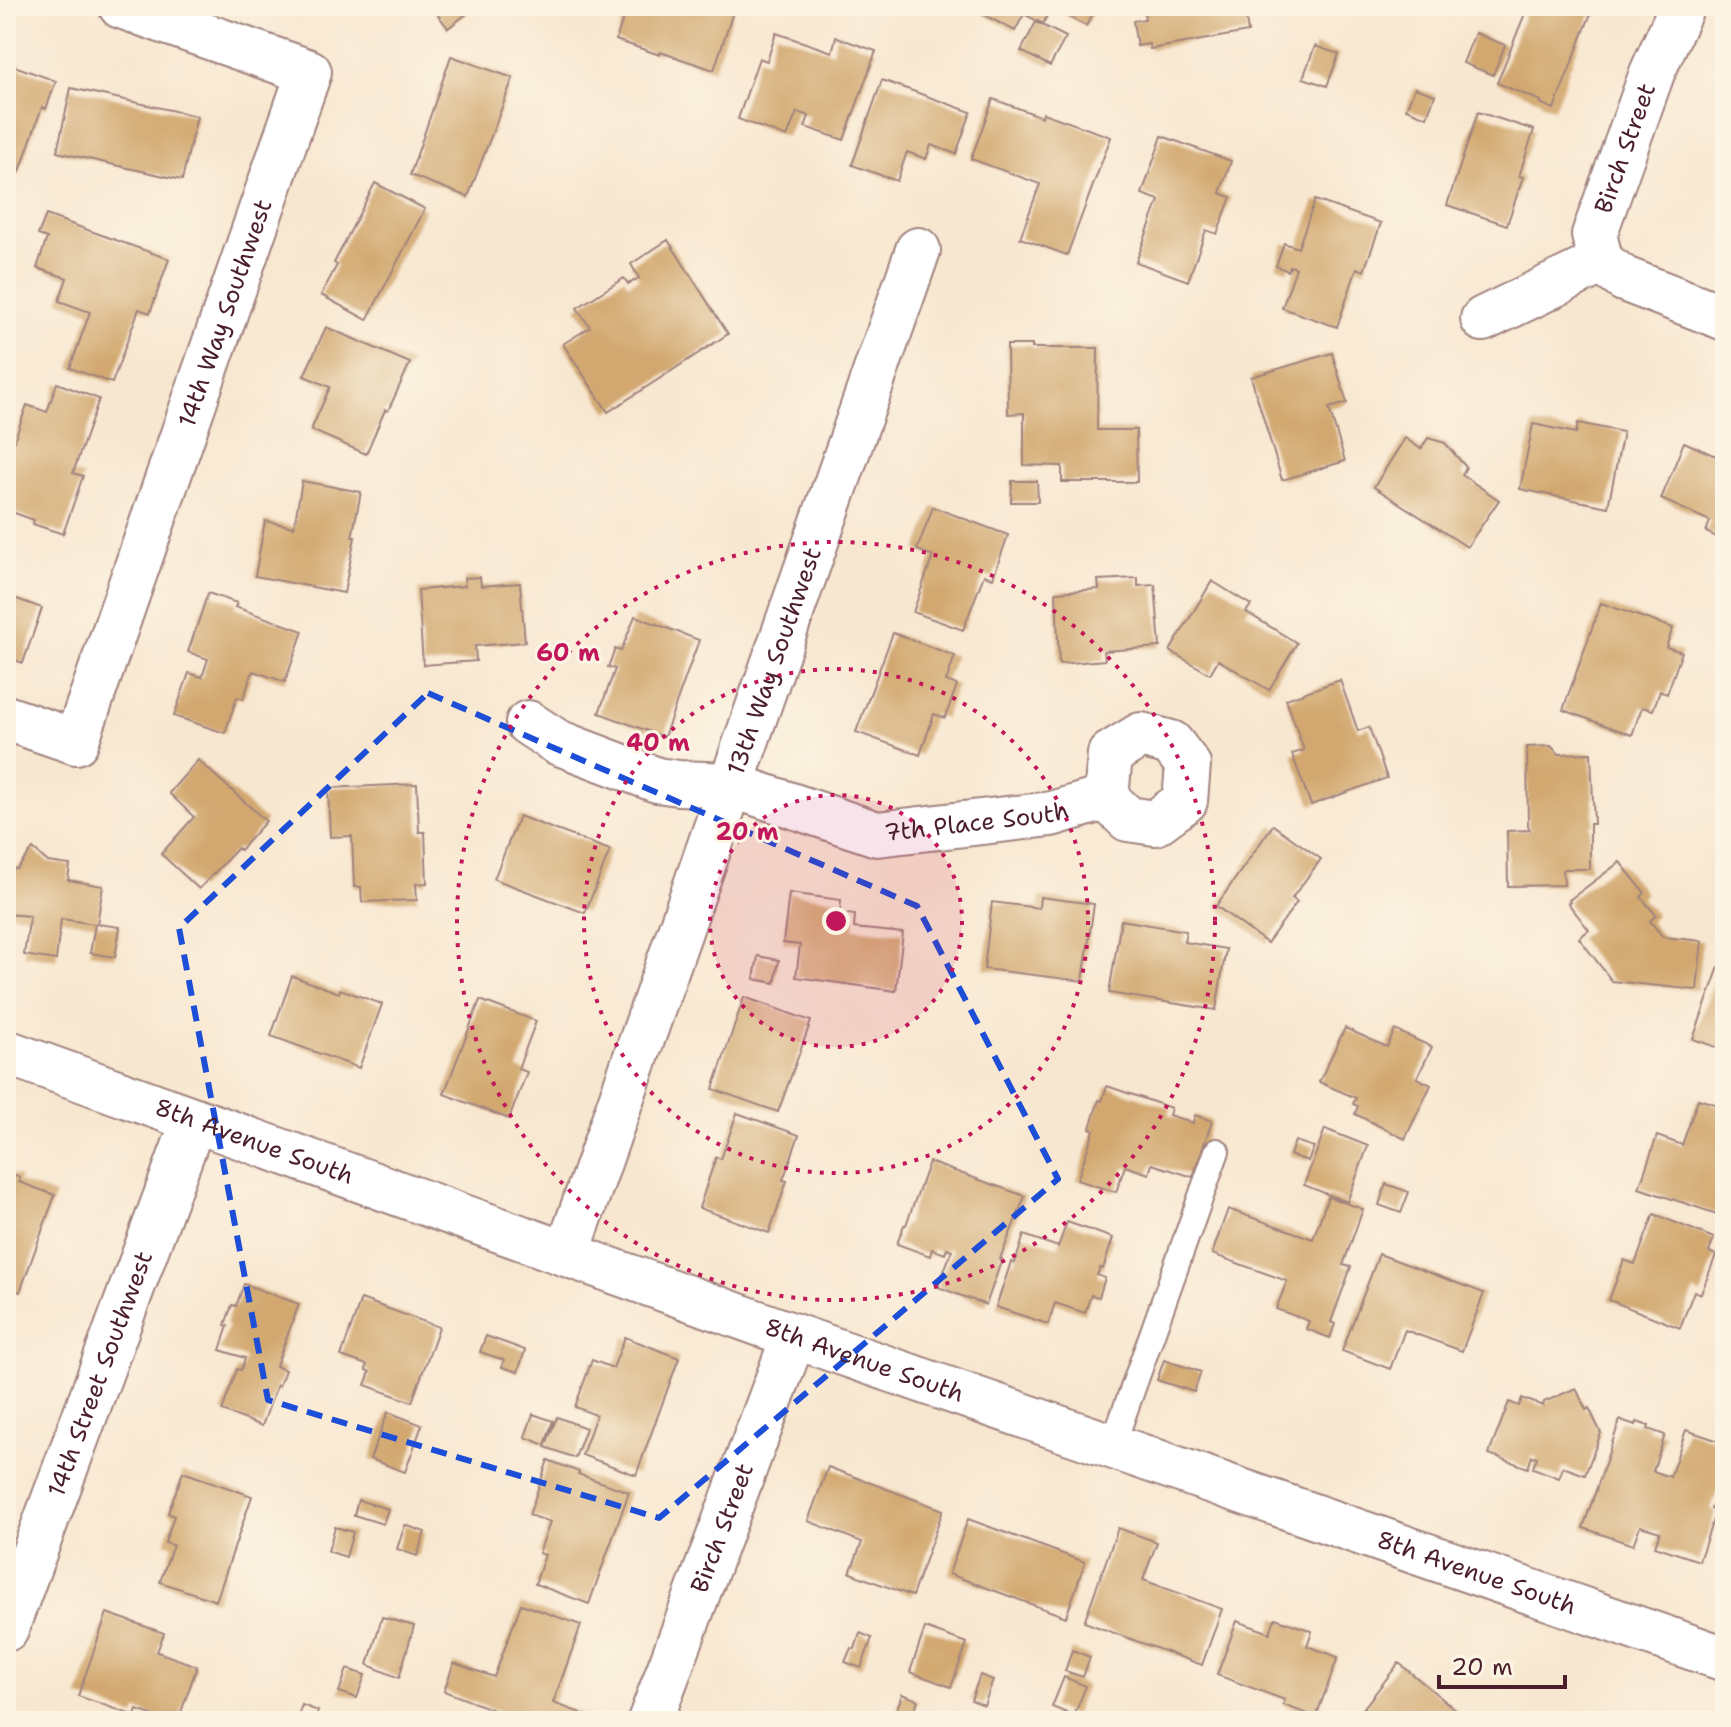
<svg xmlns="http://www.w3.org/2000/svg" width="1731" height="1727" viewBox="0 0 1731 1727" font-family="'Shantell Sans',sans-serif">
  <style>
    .building { fill: #d2a870 }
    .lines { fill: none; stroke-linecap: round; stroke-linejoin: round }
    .service-casing { stroke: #a1837e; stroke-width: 28 }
    .minor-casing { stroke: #a1837e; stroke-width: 48 }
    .service { stroke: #fff; stroke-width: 24 }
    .minor { stroke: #fff; stroke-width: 44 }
    .marked { fill: none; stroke: #1d4ed8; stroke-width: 6; stroke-dasharray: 16 10; stroke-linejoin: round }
    .ring { fill: none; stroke: #c2185b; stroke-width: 4; stroke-dasharray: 4 8 }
    .labels { text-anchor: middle; stroke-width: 6; stroke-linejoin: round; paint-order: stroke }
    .street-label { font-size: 24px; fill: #4a1f2b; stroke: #fcf5e5 }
    .centre { fill: #c2185b; stroke: #fcf5e5; stroke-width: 4 }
    .ring-label { font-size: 24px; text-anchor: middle; font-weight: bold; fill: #c2185b; stroke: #fcf5e5; stroke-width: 6; stroke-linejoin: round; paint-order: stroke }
  </style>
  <rect width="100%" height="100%" fill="#fcf5e5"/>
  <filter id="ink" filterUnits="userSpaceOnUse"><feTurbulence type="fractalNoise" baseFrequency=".0125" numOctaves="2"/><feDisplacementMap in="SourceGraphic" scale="16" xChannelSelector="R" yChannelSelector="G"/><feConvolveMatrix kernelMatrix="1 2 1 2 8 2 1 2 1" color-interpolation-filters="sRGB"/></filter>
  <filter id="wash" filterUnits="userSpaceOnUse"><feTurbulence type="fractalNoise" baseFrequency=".006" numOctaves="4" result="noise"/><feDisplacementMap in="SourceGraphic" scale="32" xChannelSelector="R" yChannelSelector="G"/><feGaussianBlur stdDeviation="1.8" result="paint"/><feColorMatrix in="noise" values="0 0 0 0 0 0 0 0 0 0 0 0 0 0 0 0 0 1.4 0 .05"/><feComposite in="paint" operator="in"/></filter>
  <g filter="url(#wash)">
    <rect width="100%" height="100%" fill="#f8e7d0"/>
    <g id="blocks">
      <path class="building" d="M431,6h46l-29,22z
        M627,6h108l-21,64 -54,-18v3l-44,-15z
        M987,6h110l-11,20 -35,-18 -8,16 -19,-10 -9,17 -33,-17z
        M1143,6h101l4,26 -98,17 -1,-5 -12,2 -4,-25 12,-2z
        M1528,6h46l17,7 -37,96 -14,-6 1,-2 -44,-18z
        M1036,22l30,15 -16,29 -29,-15z
        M776,33l56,19 4,-15 40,14 -32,89 -39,-13 4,-11 -12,-4 -10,25 -49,-18 21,-61 8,3z
        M1475,33l30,12 -12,30 -30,-12z
        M1315,46l24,8 -12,32 -24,-8z
        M451,56l62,22 -45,119 -58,-22z
        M6,63l50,18 -10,28 -4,-2 -23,67 -13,-5z
        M882,80l89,32 -15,42 -25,-9 -5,14 -19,-7 -10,29 -45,-16z
        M71,88l126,28 -15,64 -125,-28z
        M1415,88l20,7 -8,22 -21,-8z
        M993,99l49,18 1,-4 68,24 -44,118 -47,-17 20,-54 -69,-25z
        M1478,112l56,18 -15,46 4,1 -16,48 -60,-20z
        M1162,136l69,25 -11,32 11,4 -14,37 -11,-4 -18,51 -52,-19 23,-62 -17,-6z
        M375,183l50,26 -58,111 -46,-25 16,-30 -3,-2z
        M1315,200l66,23 -17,48 -7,-3 -20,59 -55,-19 14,-40 -6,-2 -2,5 -12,-5 8,-23 14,5z
        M46,215l123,44 -19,54 -11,-4 -27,74 -42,-15 20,-56 -31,-11 8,-23 -30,-10 10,-30 -9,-3z
        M668,240l60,94 -120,78 -45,-68 27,-17 -13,-19 47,-30 4,6 11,-6 -8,-14z
        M326,327l84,36 -22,48 -3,-1 -19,44 -55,-24 19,-43 -26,-11z
        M1007,345h25v3h66l-1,82h39l1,52h-75v-16l-38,-1v-52l-16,1z
        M1332,353l15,50 -18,5 16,53 -63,19 -31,-103z
        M57,383l42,16 -26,74 10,3 -20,58 -30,-10 1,-4 -28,-10v-56l3,1 18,-50 20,7z
        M1578,423l45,9 -15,75 -88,-18 13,-65 43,9z
        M1405,438l16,11 7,-11 17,5 21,24 -4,8 37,25 -32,47 -93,-60z
        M1684,442l41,18v81l-19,-9 4,-11 -49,-22z
        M302,481l59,11 -9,45h3l-11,56 -89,-17 10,-55 29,6z
        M1012,481h25l1,21h-27z
        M933,507l75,28 -15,43 -9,-3 -21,55 -50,-18 20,-56 -16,-6z
        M480,577l1,9 39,-3 5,59 -50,4 1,15 -53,4 -5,-75 47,-4 -1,-8z
        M1138,578v8l17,-1 5,62 -56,4 1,9 -46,4 -3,-72 43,-3 -1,-9z
        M1212,581l39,24 -5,7 51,31 -28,47 -51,-30 -8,14 -40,-23z
        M208,593l29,10 -2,4 68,24 -18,51 -32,-11 -10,28 -6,-2 -12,36 -51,-17 15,-43 13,4 6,-18 -20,-7z
        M6,595l36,13 -19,55 -17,-6z
        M1601,603l72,25 -7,19 16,5 -15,42 -7,-3 -7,19 -11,-3 -10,28 -69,-25z
        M635,616l64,24 -35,97 -65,-24 16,-44 -7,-2 7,-18 6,2z
        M893,633l62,23 -9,25 11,4 -12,33 -11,-4 -14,41 -64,-23z
        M1340,680l18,51 11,-4 18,51 -76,27 -19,-51 12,-4 -18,-51z
        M1551,746l8,8 32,-1 3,71h-4v45h-27l1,16 -56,1 -1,-55 23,-1 -2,-4 -1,-79z
        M198,760l68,61 -26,29 -2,-2 -39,41 -38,-35 33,-37 -25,-24z
        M417,784l2,48h6l2,51 -11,1 1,16 -55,2 -1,-15h-7l-2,-51 -22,1 -2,-49z
        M519,816l91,34 -25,63 -91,-34z
        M1273,825l48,34 -29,39 5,4 -30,41 -51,-37z
        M33,849l15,13 22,3 -2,15 35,6 -6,38 23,3 -5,30 -25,-4 5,-29 -34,-5 -5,41 -32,-5 6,-39 -24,-2v-47l11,2z
        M1620,862l25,31 -4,4 15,18 -6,6 13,16 39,4 -5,49 -85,-9 -33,-43 10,-8 -21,-27 2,-1 -1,-2z
        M789,893l52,7 -1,13 15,2 -1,13 49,5 -7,58 -100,-14 4,-32 -17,-2z
        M1040,897l54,7 -11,77 -99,-12 8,-67 47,6z
        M1121,920l65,11 -2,11 42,7 -10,61 -107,-17z
        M758,956l21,4 -4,23 -21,-4z
        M1719,967l6,3v80l-32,-11z
        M292,976l47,17 1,-4 42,15 -23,64 -88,-32z
        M744,997l67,24 -33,91 -65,-23z
        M480,1000l56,21 -18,48 9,3 -18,47 -65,-25z
        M1345,1028l42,19 8,-17 37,17 -15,31 14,7 -26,54 -50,-25 3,-8 -5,-2 3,-6 -37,-16z
        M1107,1086l64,22 -2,7 24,8 2,-8 17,6 -19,56 -41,-13 -3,10 -24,-8 -9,26 -39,-12 17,-50 -4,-2 9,-28 3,1z
        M1698,1099l27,8v81l-8,26 -78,-26 18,-52 25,9z
        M737,1113l62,22 -16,45 4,1 -18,52 -70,-25 17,-51 5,2z
        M1325,1129l43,17 -21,56 -43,-17z
        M1295,1141l19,6 -6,14 -18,-6z
        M929,1162l96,34 -25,63h2l-16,46 -48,-18 14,-37 -5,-2 -2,6 -13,-5 -2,7 -33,-12 7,-19h2z
        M6,1172l14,5 -1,5 36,13 -35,97 -14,-5z
        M1386,1184l23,8 -8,21 -22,-8z
        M1328,1197l35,12 -20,56 8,2 -20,55 4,2 -5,14 -24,-9 3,-8 -33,-12 11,-28 -75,-27 16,-45 85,30z
        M1654,1214l60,24 -5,14 7,3 -15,39 -7,-3 -14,37 -71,-28 15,-40 11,4z
        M1067,1222l46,16 -10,31 -3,-1 -3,7 8,3 -6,19 -8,-2 -6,18 -30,-10 -7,21 -52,-17 15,-45 4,1 9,-28 34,12z
        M1379,1254l105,39 -22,58 -57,-21 -15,39 -48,-18z
        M244,1284l55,20 -23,62 9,4 -6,16 -2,-1 -15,41 -40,-15 15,-42 4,1 4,-12 -25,-8 8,-24 -3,-1 7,-20 4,1z
        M361,1299l78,28 -27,75 -47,-17 5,-13 -4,-2 1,-5 -26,-9z
        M486,1336l39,14 -7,22 -16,-5 2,-7 -24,-8z
        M625,1337l54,21 -43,117 -54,-20 14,-40 -21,-8 17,-47 21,8z
        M1164,1360l37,12 -7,20 -37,-12z
        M1576,1388l10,22 3,-2 12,25 -16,42 -22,-8 -4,11 -26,-10 4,-11 -5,-1 -4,12 -39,-14 20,-52 10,4 3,-8 21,8 1,-4z
        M388,1412l34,13 -17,47 -35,-13z
        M533,1414l20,7 -8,24 -20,-8z
        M557,1417l29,11 -11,30 -30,-11z
        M1620,1420l16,5 1,-3 12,4 -1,3 17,6 -12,36 17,6 16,-47 39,13v26l-14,40 5,2 -17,50 -44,-15 5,-14 -20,-6 -7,19 -50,-17z
        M548,1460l31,12 -1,2 51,18 -40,112 -54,-20 10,-29 -6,-2 11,-31 -21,-7z
        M828,1467l115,43 -31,86 -62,-23 12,-31 -54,-21z
        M183,1472l69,24 -36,105 -56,-19 13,-37 -8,-2 9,-27 -6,-3z
        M358,1500l30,9 -5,15 -29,-9z
        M968,1519l117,43 -19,55 -117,-43z
        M405,1525l20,7 -8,24 -20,-7z
        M335,1527l18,5 -7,25 -18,-6z
        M1118,1528l39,14 -14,38 79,29 -20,56 -118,-43z
        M521,1604l60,21 -28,78 28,10 -3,8h-56l-78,-30 10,-28 40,14z
        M107,1613l57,20 -7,19 40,14 -19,55h-9l-32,-11 -2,6 -57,-20z
        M382,1617l32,9 -15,52 -31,-13z
        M1275,1618l37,13 -5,15 31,11 -22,60 -33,-12 2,-5 -68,-25 20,-54 33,12z
        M925,1628l42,15 -16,44 -41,-15z
        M860,1633l12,5 -11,30 -16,-6 6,-14 4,1z
        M1072,1650l18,7 -7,20 -18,-6z
        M1399,1663l70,58h-93l-14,-11z
        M347,1669l18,6 -8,23 -18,-6z
        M980,1675l13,5 -9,25 -13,-5z
        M1064,1677l22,9 -12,30 -22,-9z
        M902,1694l16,6 -7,21h-18z
        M302,1705l16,6 -4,10h-18z"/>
    </g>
  </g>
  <g filter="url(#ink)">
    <use href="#blocks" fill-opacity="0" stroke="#a1837e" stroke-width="2"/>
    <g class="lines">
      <g class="service-casing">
        <path id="service" d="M1112,1447l105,-296"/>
      </g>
      <g class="minor-casing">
        <g id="minor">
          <path id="s1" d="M1601,262l-7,-27 58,-162 30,-67"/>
          <path d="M1601,262l23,17 101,39"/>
          <path d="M1483,319l118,-57"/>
          <path id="s2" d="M6,718l70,24 233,-670 -188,-66"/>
          <path id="s3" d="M528,723l29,19 100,38 22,3 52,2 146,49 174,-20 55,-16 22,21 27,4 30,-22 3,-36 -17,-22 -30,-8 -31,19 -4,44"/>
          <path id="s4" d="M6,1052l788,284 931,323"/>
          <path id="s5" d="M567,1254l351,-1004"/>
          <path id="s6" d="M6,1629l188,-509"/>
          <path id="s7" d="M650,1721l144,-385"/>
        </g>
      </g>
      <use href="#service" class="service"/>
      <use href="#minor" class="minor"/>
    </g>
  </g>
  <path class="marked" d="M428,693l489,213 141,273 -399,339 -391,-118 -89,-472z"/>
  <circle cx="836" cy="921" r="126" fill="#c2185b" fill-opacity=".12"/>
  <g class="ring">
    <circle cx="836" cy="921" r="126"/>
    <circle cx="836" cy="921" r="252"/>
    <circle cx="836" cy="921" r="379"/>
  </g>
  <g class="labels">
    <g class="street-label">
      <text dy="8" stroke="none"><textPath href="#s1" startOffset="120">Birch Street</textPath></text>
      <text dy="8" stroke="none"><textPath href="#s2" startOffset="528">14th Way Southwest</textPath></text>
      <text dy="8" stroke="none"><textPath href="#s5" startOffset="628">13th Way Southwest</textPath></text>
      <text dy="8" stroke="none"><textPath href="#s3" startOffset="470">7th Place South</textPath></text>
      <text dy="8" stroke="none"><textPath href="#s4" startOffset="264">8th Avenue South</textPath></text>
      <text dy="8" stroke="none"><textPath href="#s4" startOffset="912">8th Avenue South</textPath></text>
      <text dy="8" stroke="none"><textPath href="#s6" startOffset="272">14th Street Southwest</textPath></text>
      <text dy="8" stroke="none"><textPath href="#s7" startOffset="206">Birch Street</textPath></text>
      <text dy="8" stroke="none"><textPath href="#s4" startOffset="1560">8th Avenue South</textPath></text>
    </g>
  </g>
  <circle cx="836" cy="921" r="12" class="centre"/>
  <g class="ring-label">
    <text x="568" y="661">60 m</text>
    <text x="658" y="751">40 m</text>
    <text x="747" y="840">20 m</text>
  </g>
  <rect width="1731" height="1727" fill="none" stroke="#fcf5e5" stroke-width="32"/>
  <path d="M1439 1675v12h126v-12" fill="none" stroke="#4a1f2b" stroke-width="4"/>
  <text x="1451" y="1675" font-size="24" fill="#4a1f2b" stroke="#fcf5e5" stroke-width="6" paint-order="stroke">20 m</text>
</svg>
